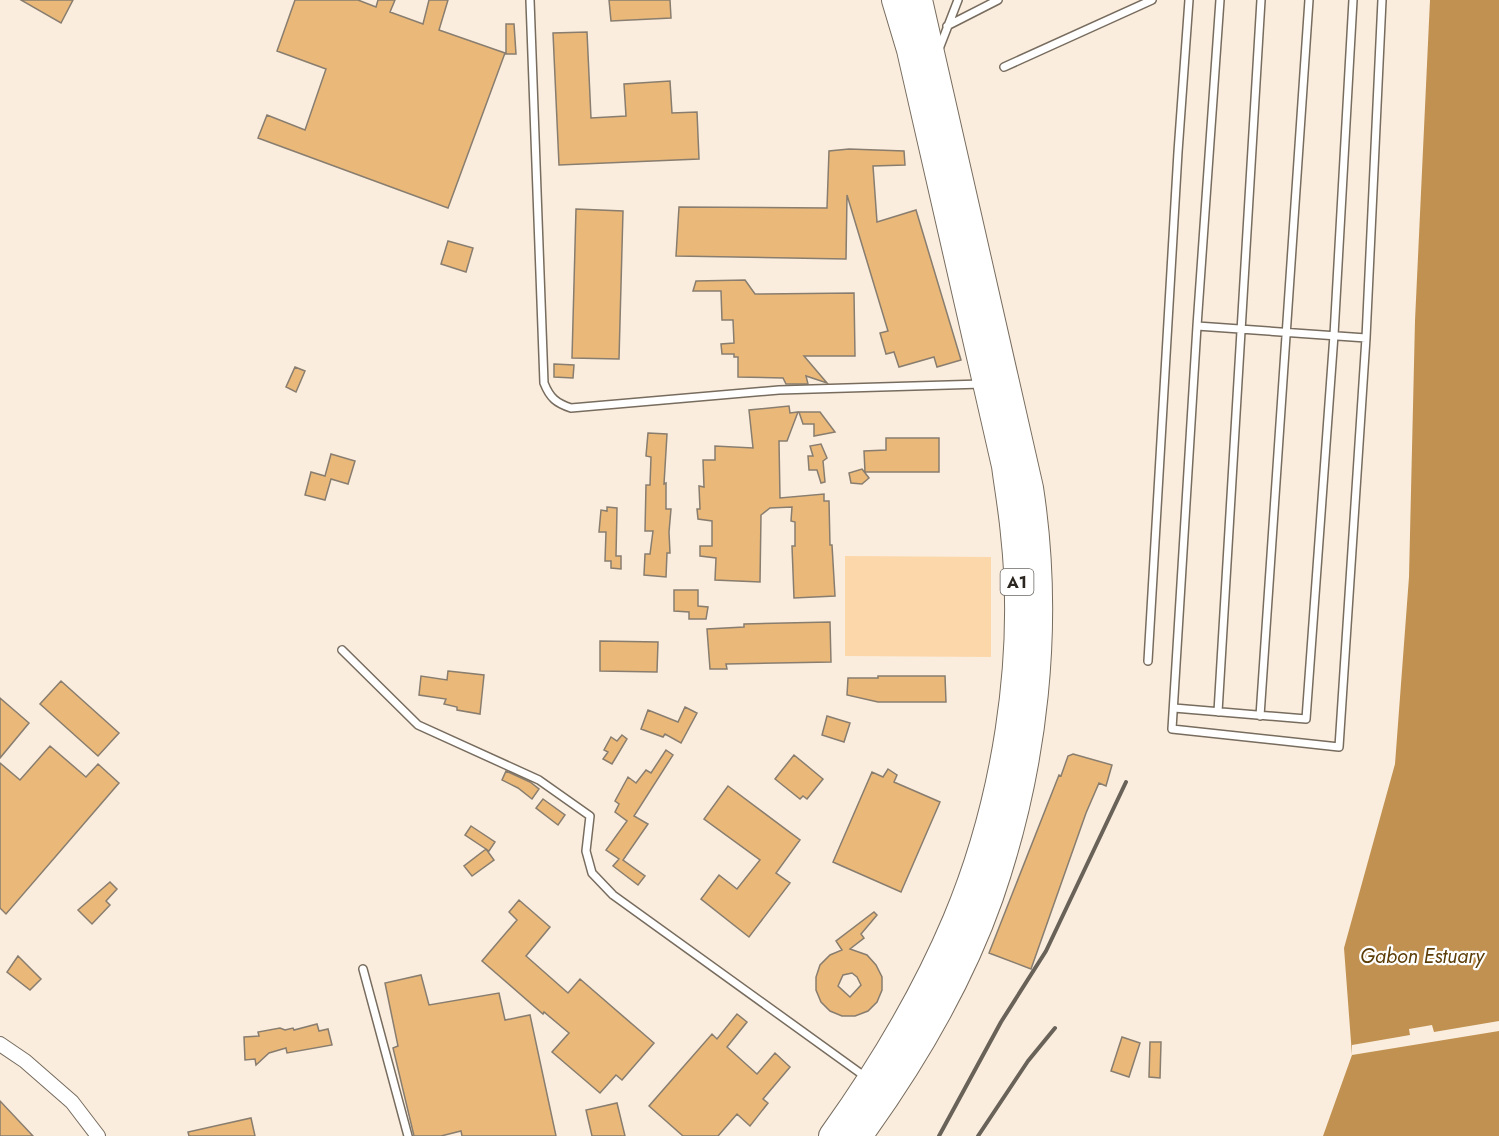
<svg xmlns="http://www.w3.org/2000/svg" width="1499" height="1136" viewBox="0 0 1499 1136" font-family="Jost,sans-serif">
  <style>
    .green { fill: #fcd7a9 }
    .water { fill: #c09151 }
    .pier { fill: #faeddd }
    .building { fill: #eab979; stroke: #887d6f; stroke-width: 1.5; fill-rule: evenodd }
    .lines { fill: none; stroke-linecap: round; stroke-linejoin: round }
    .lane-casing { stroke: #776c5e; stroke-width: 10 }
    .street-casing { stroke: #776c5e; stroke-width: 16 }
    .highway-casing { stroke: #776c5e; stroke-width: 28 }
    .lane { stroke: #fff; stroke-width: 7 }
    .street { stroke: #fff; stroke-width: 14 }
    .highway { stroke: #fff; stroke-width: 26 }
    .rail { stroke: #696259; stroke-width: 4 }
    .labels { text-anchor: middle; stroke-width: 4.5; stroke-linejoin: round; paint-order: stroke }
    .shield { fill: #fff; stroke: #6b6763; stroke-width: 1.5 }
    .shield-label { font-size: 16px; font-weight: bold; fill: #2b2620 }
    .water-label { font-size: 20px; font-style: italic; fill: #5c3c07; stroke: #fff }
  </style>
  <rect width="100%" height="100%" fill="#faeddd"/>
  <path class="green" d="M845,556l146,1v100l-146,-1z"/>
  <path class="water" d="M1430,0h69v1136h-176l29,-81 -8,-107 51,-184 14,-187 6,-256z"/>
  <path class="pier" d="M1499,1021v10l-147,24v-10l58,-10 -1,-6 23,-4 2,7z"/>
  <path class="building" d="M21,0h52l-12,23z
    M295,0h63l18,7 2,-7h17l-5,12 33,12 6,-24h19l-9,30 66,23 -57,155 -190,-70 9,-23 38,15 21,-61 -49,-18z
    M609,0h61l1,18 -60,3z
    M506,24h8l2,30h-10z
    M587,32l4,86 35,-2 -2,-32 46,-3 2,32 25,-1 2,47 -140,6 -6,-132z
    M849,149l55,2 1,14 -32,1 4,56 39,-12 45,150 -24,7 -3,-10 -35,10 -5,-15 -8,2 -6,-21 8,-2 -41,-136 -1,64 -170,-3 3,-49 148,1 2,-57z
    M576,209l47,2 -4,148 -47,-1z
    M448,241l25,7 -7,24 -25,-8z
    M745,280l10,14 99,-1 1,63h-51l23,27 -21,-7 2,8h-22l-3,-6 -45,-1v-20h-4v-3h-12l-1,-10 13,-1 -1,-23h-11l-1,-29h-28l3,-10z
    M554,364l20,1 -1,13 -19,-1z
    M295,367l10,4 -9,21 -10,-5z
    M789,406l1,7 8,-1 -11,29h-8l1,57 44,-4v7h5l1,44h2l3,51 -41,2 -2,-52h3v-24l-4,-1 1,-14 -22,1 -9,7 -1,67 -45,-2 1,-22 -16,-2v-10h12v-25l-14,-2 -1,-10h3l-1,-23 5,1 -1,-27h12v-14l38,2 -4,-38z
    M799,412h21l15,20 -21,4v-12h-11z
    M648,433l19,1 -3,50 2,-1v26h5l-2,23 1,21h-3l-1,24 -22,-2 1,-21h5l3,-23h-8l1,-46h4l1,-28 -5,-1z
    M886,438h53v34h-74l-1,-21 22,-1z
    M821,444l6,14 -4,3 2,21 -4,1 -4,-13h-8l-1,-14h5l-3,-10z
    M331,454l24,7 -7,23 -17,-5 -6,21 -20,-5 6,-23 14,4z
    M862,469l7,9 -7,6 -11,-1 -2,-10z
    M607,507l10,1 -1,48h5v13l-10,-1v-7h-6l1,-29h-7l2,-22 6,1z
    M674,590h24v16l10,1 -2,12h-17v-7l-15,-1z
    M830,622l1,40 -105,2 1,5h-17l-3,-40 37,-2v-3z
    M600,641l58,1 -1,30 -57,-1z
    M448,671l36,4 -4,39 -23,-4v-3l-13,-3 2,-5 -27,-4 2,-19 26,4z
    M878,676h67l1,26h-68l-31,-7 1,-17h30z
    M61,681l58,52 -21,23 -58,-52z
    M0,698l29,25 -29,35z
    M685,707l12,6 -16,30 -16,-9 -2,3 -22,-8 7,-19 30,12z
    M827,716l23,7 -6,19 -22,-7z
    M622,735l5,4 -15,25 -9,-5 5,-7 -4,-2 7,-13 6,4z
    M50,746l36,31 12,-13 21,19 -113,131 -6,-6v-145l20,17z
    M666,750l7,5 -39,61 14,8 -25,36 22,16 -7,9 -25,-19 6,-7 -13,-9 21,-29 -12,-9 4,-8 -4,-3 13,-24 8,6 10,-13 5,3z
    M1073,754l39,11 -6,21 -7,-3 -13,30 -55,156 -42,-16 70,-178 2,1 7,-20z
    M794,755l29,24 -16,20 -4,-3 -3,3 -25,-20z
    M888,769l9,6 -3,7 46,20 -39,90 -68,-30 39,-90 11,5z
    M506,771l24,11 9,7 -7,10 -14,-11 -16,-8z
    M728,786l72,54 -24,33 14,10 -41,54 -48,-38 18,-24 18,14 23,-29 -56,-41z
    M543,799l22,16 -7,10 -22,-17z
    M471,826l24,16 -6,9 -24,-16z
    M486,849l8,11 -22,16 -8,-10z
    M110,882l7,7 -11,12 4,4 -18,19 -14,-14z
    M519,900l31,27 -24,29 42,37 12,-14 74,64 -32,37 -6,-5 -16,18 -48,-41 17,-19 -25,-21 -1,2 -61,-53 35,-41 -8,-8z
    M874,912l3,3 -16,19 3,4 -14,11 17,6 9,10 6,12v13l-5,12 -9,9 -13,5h-13l-12,-5 -9,-9 -5,-12v-13l4,-12 10,-10 12,-5 -6,-9zM852,973l5,4 4,8 -11,12 -12,-11 5,-11z
    M18,956l23,23 -11,11 -23,-18z
    M421,975l8,30 70,-12 6,27 25,-5 26,121h-94l-1,-5 -20,5h-27l-21,-88 5,-2 -13,-63z
    M737,1014l10,8 -20,25 30,27 18,-21 15,14 -27,32 5,4 -18,23 -13,-12 -19,22h-35l-34,-30 63,-72 5,5z
    M317,1024l2,7 9,-2 4,16 -45,8 -1,-5 -17,5 -13,12 -1,-6 -10,1 -1,-23 15,-1 -1,-4 22,-4 5,2 8,-2 1,2z
    M1122,1037l18,6 -11,34 -18,-6z
    M1150,1042h11l-1,36 -11,-1z
    M0,1101l33,35h-33z
    M617,1103l8,33h-33l-6,-26z
    M251,1118l4,18h-66l-1,-4z"/>
  <g class="lines">
    <g class="lane-casing">
      <path id="lane" d="M530,0l14,383c6,15 12,20 27,25l208,-18 203,-6
        M947,26l51,-26
        M939,49l19,-49
        M1004,67l148,-67
        M1197,326l169,12 -27,409 -167,-18 25,-403 23,-326
        M1366,338l16,-338
        M342,650l76,75 121,55 51,36 -4,35 6,22 21,22 254,183
        M1148,661l30,-509 11,-152
        M1174,708l132,11 28,-384 19,-335
        M1218,712l43,-712
        M1260,716l49,-716
        M363,969l45,167"/>
    </g>
    <g class="street-casing">
      <path id="street" d="M0,1044l25,17 47,41 26,34"/>
    </g>
    <g class="highway-casing">
      <path id="highway" d="M832,1136c48,-67 92,-140 124,-216 49,-117 72,-260 58,-386 -2,-23 -6,-45 -9,-68l-95,-416 -15,-50
        M859,1136c53,-73 101,-154 131,-239 45,-130 61,-273 40,-409l-111,-488"/>
    </g>
    <use href="#lane" class="lane"/>
    <use href="#street" class="street"/>
    <use href="#highway" class="highway"/>
    <path class="rail" d="M939,1136l62,-114 45,-71 80,-169
      M978,1136l50,-75 27,-33"/>
  </g>
  <g class="labels">
    <rect class="shield" x="1000.5" y="569" width="33" height="26" rx="4.5"/>
    <g class="shield-label">
      <text x="1017" y="588">A1</text>
    </g>
    <g class="water-label">
      <text x="1422" y="963">Gabon Estuary</text>
    </g>
  </g>
</svg>
